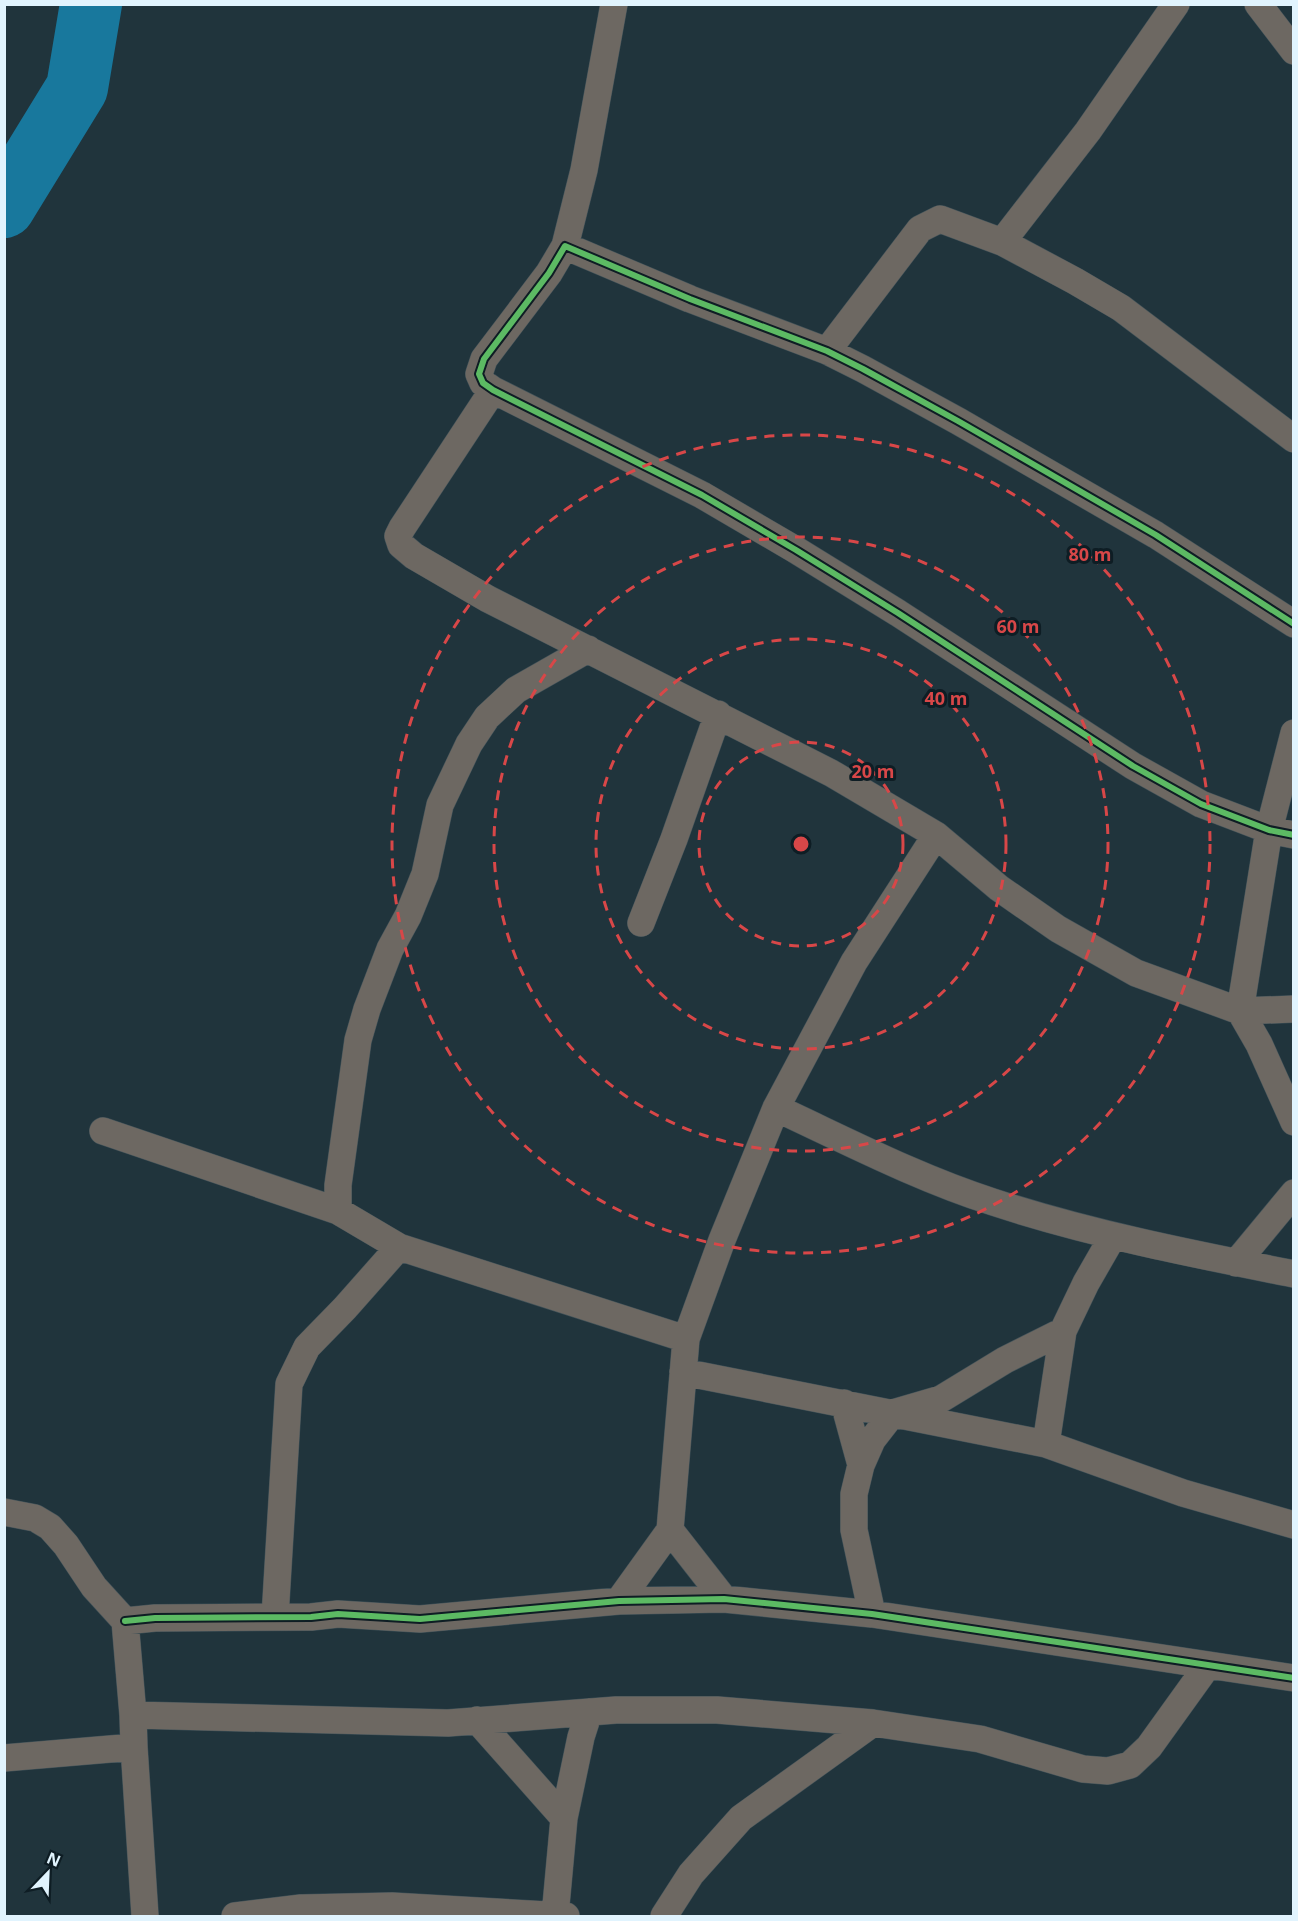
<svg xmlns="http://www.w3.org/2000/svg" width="1298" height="1921" viewBox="0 0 1298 1921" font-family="'Open Sans',sans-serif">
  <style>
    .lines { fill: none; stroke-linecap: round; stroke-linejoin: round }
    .river { stroke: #18789d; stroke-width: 62 }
    .minor-casing { stroke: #415259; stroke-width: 28 }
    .minor { stroke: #6d6862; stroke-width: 27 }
    .cycleway-casing { stroke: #0e1d24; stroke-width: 10 }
    .cycleway { stroke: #5cba63; stroke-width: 6 }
    .ring { fill: none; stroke: #d84748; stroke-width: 3; stroke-dasharray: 10 8 }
    .centre { fill: #d84748; stroke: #0e1d24; stroke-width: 3 }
    .ring-label { font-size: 18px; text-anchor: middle; font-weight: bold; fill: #d84748; stroke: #0e1d24; stroke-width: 6; stroke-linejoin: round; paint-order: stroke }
  </style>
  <rect width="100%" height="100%" fill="#20343c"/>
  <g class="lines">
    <path class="river" d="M4,207l73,-119 14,-84"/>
    <g class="minor-casing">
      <path id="minor" d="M1258,4l36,47
        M1002,242l86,-111 88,-127
        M565,246l19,-76 30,-166
        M827,351l93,-122 20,-10 62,23 73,39 46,27 173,131
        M493,390l-91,138 -4,8 3,9 13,11 74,43 343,174 105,62 63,53 59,41 78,44 104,38 54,-2
        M1294,624l-138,-89 -198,-114 -95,-52 -36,-18 -137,-52 -125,-53 -16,27 -65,86 -5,15 4,9 10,7 209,105 94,55 102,63 235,153 68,38 68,26 25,5
        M1294,733l-25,97 -29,181 19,33 35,78
        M641,923l33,-84 44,-125
        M776,1108c71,33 142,70 217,94 98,32 200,52 301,72
        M103,1131l235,80 61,36 287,92
        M338,1211v-26l20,-145 9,-31 23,-60 18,-33 17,-42 15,-69 29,-61 18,-27 29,-27 72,-41
        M1236,1263l58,-70
        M683,1372l363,72 137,49 111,32
        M844,1403l17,62
        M1046,1444l17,-113 23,-48 27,-47
        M4,1512l31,6 15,9 16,18 28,42 31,34 8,94 1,32 11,169
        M670,1530l54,69
        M619,1601l51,-71 16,-191 36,-99 54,-132 78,-146 82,-127
        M872,1614l-18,-84v-36l7,-29 11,-25 21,-27 48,-14 64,-39 58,-29
        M275,1617l14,-233 18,-37 38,-39 54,-61
        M125,1621l30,-3 156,-1 27,-3 82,5 199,-18 105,-2 148,15 422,64
        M133,1715l315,8 168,-13h101l156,13 107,16 103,30 25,2 22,-6 19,-18 59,-82
        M477,1720l87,98
        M4,1758l130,-11
        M235,1916l66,-8 91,-2 174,10
        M555,1916l9,-98 17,-81 8,-25
        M664,1916l27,-42 50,-56 132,-95"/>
    </g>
    <use href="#minor" class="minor"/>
    <g class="cycleway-casing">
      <path id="cycleway" d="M1294,624l-138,-89 -198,-114 -95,-52 -36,-18 -137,-52 -125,-53 -16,27 -65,86 -5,15 4,9 10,7 209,105 94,55 102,63 235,153 68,38 68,26 25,5
        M125,1621l30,-3 156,-1 27,-3 82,5 199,-18 105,-2 148,15 422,64"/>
    </g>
    <use href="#cycleway" class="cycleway"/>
  </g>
  <g class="ring">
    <circle cx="801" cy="844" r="102"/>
    <circle cx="801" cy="844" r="205"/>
    <circle cx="801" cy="844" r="307"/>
    <circle cx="801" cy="844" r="409"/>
  </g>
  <circle cx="801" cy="844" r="9" class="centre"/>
  <g class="ring-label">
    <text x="1090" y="561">80 m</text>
    <text x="1018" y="633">60 m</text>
    <text x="946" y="705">40 m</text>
    <text x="873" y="778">20 m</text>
  </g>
  <rect width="1298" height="1921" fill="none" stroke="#e1f4fe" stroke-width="12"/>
  <g transform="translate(48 1873) rotate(23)" stroke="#0e1d24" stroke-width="4.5" paint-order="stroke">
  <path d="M0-4.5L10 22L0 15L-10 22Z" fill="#e1f4fe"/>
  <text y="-9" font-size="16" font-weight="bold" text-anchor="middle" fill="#e1f4fe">N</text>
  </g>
</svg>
